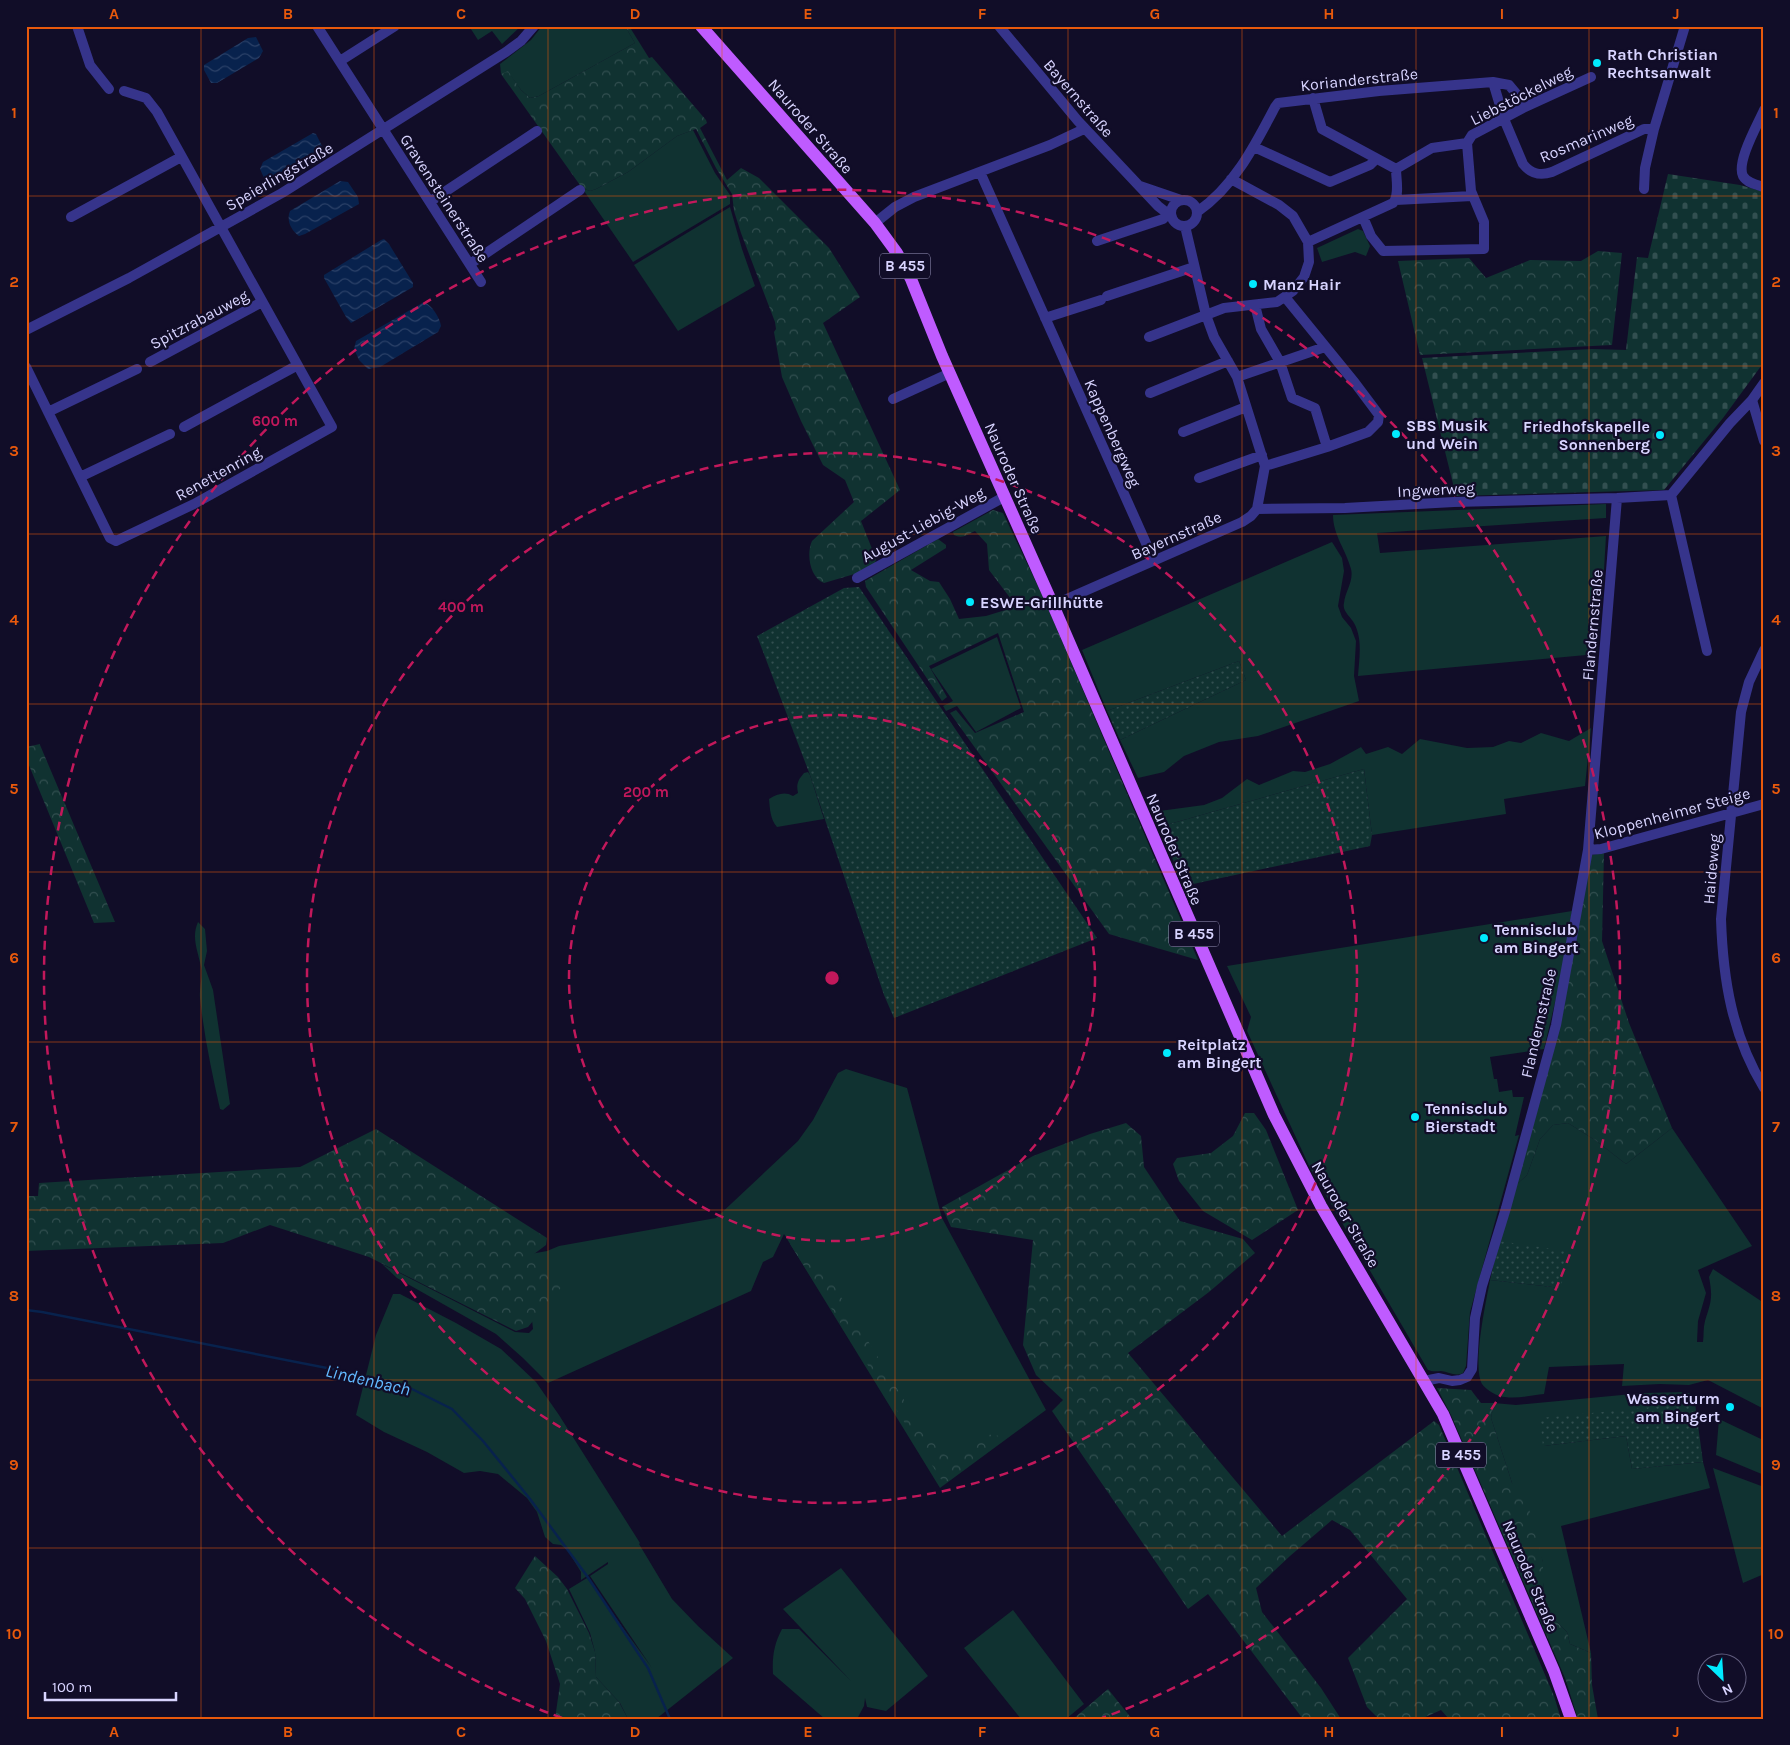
<svg xmlns="http://www.w3.org/2000/svg" width="1790" height="1745" viewBox="0 0 1790 1745" font-family="Karla,sans-serif">
  <style>
    .green { fill: #103231 }
    .forest { fill: url(#forest-crowns) }
    .cemetery { fill: url(#cemetery-stones) }
    .garden { fill: url(#garden-dots) }
    .water { fill: url(#water-waves) }
    .lines { fill: none; stroke-linecap: round; stroke-linejoin: round }
    .stream { stroke: #08224d; stroke-width: 2.5 }
    .minor { stroke: #36348b; stroke-width: 10 }
    .primary { stroke: #bf5bff; stroke-width: 12 }
    .grid { fill: none; stroke: #e8590c; stroke-width: 1; stroke-opacity: 0.55 }
    .ring { fill: none; stroke: #c2185b; stroke-width: 2.5; stroke-dasharray: 9 6 }
    .poi-dot { fill: #00eaff; stroke: #110d28; stroke-width: 2 }
    .labels { text-anchor: middle; stroke-width: 4.5; stroke-linejoin: round; paint-order: stroke }
    .shield { fill: #110d28; stroke: #9c98be; stroke-width: 1 }
    .shield-label { font-size: 15px; font-weight: bold; fill: #d8d4ff }
    .poi-label { font-size: 16px; font-weight: bold; fill: #d8d4ff; stroke: #110d28; text-anchor: start }
    .street-label { font-size: 16px; fill: #d8d4ff; stroke: #110d28 }
    .water-label { font-size: 18px; font-style: italic; fill: #62b9ff; stroke: #110d28 }
    .centre { fill: #c2185b; stroke: #110d28; stroke-width: 2.5 }
    .ring-label { font-size: 15px; text-anchor: middle; font-weight: bold; fill: #c2185b; stroke: #110d28; stroke-width: 4.5; stroke-linejoin: round; paint-order: stroke }
    .neatline { fill: none; stroke: #e8590c; stroke-width: 2 }
    .grid-label { font-size: 16px; text-anchor: middle; font-weight: bold; fill: #e8590c }
  </style>
  <defs>
    <pattern id="forest-crowns" width="20" height="18" patternUnits="userSpaceOnUse" patternTransform="scale(1.25)"><rect width="20" height="18" fill="#103231"/><path d="M2 6a3 3 0 1 1 6 0M12 15a3 3 0 1 1 6 0" fill="none" stroke="#324f50"/></pattern>
    <pattern id="cemetery-stones" width="16" height="16" patternUnits="userSpaceOnUse" patternTransform="scale(1.25)"><rect width="16" height="16" fill="#103231"/><path d="M2 7V4a2 2 0 0 1 4 0v3zM10 15v-3a2 2 0 0 1 4 0v3z" fill="#324f50"/></pattern>
    <pattern id="garden-dots" width="8" height="8" patternUnits="userSpaceOnUse" patternTransform="scale(1.25)"><rect width="8" height="8" fill="#103231"/><path d="M2 2h.1M6 6h.1" fill="none" stroke="#324f50" stroke-width="1.8" stroke-linecap="round"/></pattern>
    <pattern id="water-waves" width="16" height="10" patternUnits="userSpaceOnUse" patternTransform="scale(1.25)"><rect width="16" height="10" fill="#08224d"/><path d="M0 5q4-4 8 0t8 0" fill="none" stroke="#2b4168"/></pattern>
  </defs>
  <rect width="100%" height="100%" fill="#110d28"/>
  <path class="green" d="M469,26h52l-19,18 -10,-13 -14,9z
    M542,26h83l10,17 -96,53 -9,2 -9,-8 -13,-18 -7,2 -1,-10 31,-24z
    M693,130l22,43 15,22v9l-97,58 -51,-74 8,3 6,-2 32,-17 49,-36z
    M730,207l12,42 13,37 -77,45 -44,-66z
    M1358,229l5,2 7,15 -4,10 -11,-4 -33,10 -5,-14z
    M1606,504v14l-229,15 3,20 226,-17 -2,34 -7,84 -239,22c1,-17 5,-37 -4,-53 -4,-7 -12,-12 -10,-20 1,-11 10,-22 7,-34 -5,-19 -18,-34 -18,-54z
    M1332,542l10,16 2,13 -6,35 4,11 9,11 5,13 -2,35 5,25 -101,35 -39,6 -35,14 -20,16 -26,6 -18,-38 126,-60 -7,-19 -132,50 -25,-61z
    M997,637l24,71 -45,24 -19,-26 -11,5 -3,-5 10,-5 -22,-32z
    M1591,728l-6,58 -81,13 2,15 -134,21 -8,-66 -205,58 -7,-15 52,-7 18,-7 25,-19 12,6 34,-14 12,1 25,-8 31,-17 5,7 22,-7 14,7 18,-15 47,9 26,-1 16,-6 12,2 20,-10 28,8z
    M808,772l2,3 14,44 -47,8c-7,-8 -7,-18 -8,-28 8,-5 16,-8 24,-3l5,-3c-2,-9 0,-13 6,-20z
    M1572,911l-11,66 -17,72 -54,8 4,22h3l2,13 13,-2 1,7h11l-9,39 4,-1 -49,177 -4,54 -3,7c-8,4 -14,-1 -22,-2 -5,0 -8,1 -13,-1l-118,-202 -63,-137 4,-14 -24,-51z
    M198,922l7,7 2,22 -3,14 9,25 17,114 -7,6 -3,-1c-8,-36 -16,-73 -20,-111 -1,-10 3,-21 1,-31 -3,-16 -10,-29 -3,-45z
    M846,1069l61,19 35,130 104,192 -106,78 -156,-254 -11,23 -10,5 -12,29 -203,92 -25,-25 -27,-24 -99,-56 -15,-14 133,68 14,1 4,-4 -8,-74 22,-4 12,-5 157,-28 82,-77 15,-21 25,-47z
    M1568,1123l27,17 31,24 46,-36 80,118 -54,24 8,23 -8,28 -1,21h6c1,-7 0,-14 2,-21 6,-19 8,-23 4,-44l4,-8 51,34v106l-56,-29 -19,5 -29,-1 -38,2 2,-22 -75,3 -5,27c-12,1 -26,5 -39,3 -7,0 -19,-7 -23,-13 -10,-19 4,-82 8,-104l71,8 -62,-47 18,-57 10,-9 13,-36 13,-14z
    M393,1294h7l56,29 45,26 35,33 23,33 81,128 -1,1 33,55 26,27 35,32 -77,61h-28l-8,-16 -24,-26 -1,-25 -5,-19 -21,-44 18,-11 65,90 -62,-92 18,-12v-2l-27,18v-8l-13,-21 -7,-6 -8,-1 -8,-7 -8,-25 -10,-14 -29,-24 -18,-3 -16,2 -37,-21 -43,-20 -28,-17 20,-80z
    M1685,1392l9,3 1,8 -152,43 83,-10 6,33 71,-7 7,26 -149,38 30,127 -21,-9 -3,-12 -11,-11 -10,-18 -3,-20v-21l-31,-79 -21,-65 3,-15 22,2 127,-12z
    M1719,1419l42,20 3,-15v51l-48,-20z
    M1713,1468l51,19v87l-21,9z
    M841,1568l87,108 -42,35 -19,-4 -2,-9 -1,8 -7,13h-32l-52,-45c-1,-17 1,-30 9,-45h17l52,52 -68,-72z
    M1013,1610l71,94 -18,15h-45l-57,-71z"/>
  <path class="forest" d="M625,26h4l20,32 3,-1 54,63 1,3 -7,5 27,52 14,-12 18,10 70,70 31,49 -37,26 77,167 -39,31 15,38 -1,5 -7,6 -44,13c-14,-5 -18,-29 -12,-42l42,-39 -9,-22 -22,-15 -22,-44 -19,-44 -8,-45 2,-3 -1,-7 -34,-89 -7,-22 -2,-17 -16,-26 -20,-39 -19,7 -49,36 -32,17 -6,2 -8,-3 -81,-114 7,-3 13,19 9,8 9,-2 96,-53z
    M1598,251l24,2 -10,92 -192,10 -22,-94 71,-3 17,20 44,-18 51,1z
    M993,510l10,3 41,86 154,361 -89,-26 -159,-221 6,-3 19,23 49,-21 -26,-79 -69,33 18,31 -5,4 -76,-114 -1,-6 73,-42 8,6v3l-35,22 19,11 9,1 11,17 9,20 27,-3 26,-8 2,-5 -25,-33 -2,-26 -12,-13c-8,4 -13,8 -21,4l-1,-3z
    M40,744v1l75,177 -21,1 -68,-165v-11z
    M1604,853l-2,88 27,82 43,105 -46,36 -31,-24 -27,-17 -15,2 -13,14 -13,36 -10,9 74,-329z
    M1245,1113h9l12,17 32,80 -46,30 -49,-29 -24,-30 -6,-17 4,-6 34,-5 22,-17z
    M1126,1123l15,13 3,31 36,54 63,18 12,14 -46,39 -81,61 154,183 152,-115 5,4 115,271 7,23h-112l-8,-9 -20,9h-42l-12,-12 -19,-49 59,-59 -57,-69 -18,-10 -42,36 -34,32 6,24 59,76 20,31h-38l-95,-125 -20,15 -136,-198 11,-11 -27,-25 -13,-30 10,-105 -82,-13 -9,-20 91,-51 57,-22z
    M376,1129l171,109 -1,7 -16,12 34,27 -36,43 -12,4 -147,-74 -99,-32 -47,18 -197,8v-55h12l1,-13 261,-16z
    M797,1242l12,9 21,28 87,142 16,8 7,23 10,5 14,-6 20,-17 16,2 10,-1 -66,49 -154,-240z
    M1437,1388l34,2 10,13h13l-3,15 21,65 13,10 18,69v21l3,20 10,18 11,11 3,12 21,9 1,32 6,34h-20l-13,-41 -114,-263z
    M535,1556l23,21 9,12 22,44 6,19 1,25 23,25 9,17h-73l5,-35 -14,-43 -21,-42 -10,-11z
    M1108,1689l24,30h-59z"/>
  <path class="cemetery" d="M1668,174l72,11 24,7v170l-41,56 -59,72 -208,6 -34,-138 170,-9 34,1 11,-93 11,1z"/>
  <path class="garden" d="M859,587l238,351 -203,80 -10,-23 -74,-220 -53,-139 87,-48z
    M1239,661l7,19 -126,60 -13,-29z
    M1364,769l8,66 -2,11 -186,40 -25,-59z
    M1499,1241l68,10 -6,37 -71,-8z
    M1695,1403l8,59 -71,7 -6,-33 -83,10 -3,-28z"/>
  <path class="water" d="M256,37l7,14 -4,7 -42,25h-6l-7,-13v-5l44,-27z
    M313,133l3,1 7,14 -48,30 -5,2 -6,-2 -4,-9 3,-7z
    M340,181l8,1 10,15 1,7 -54,30 -6,2c-8,-6 -13,-16 -9,-25z
    M384,239l5,5 24,39v4l-62,36 -5,-6 -22,-39v-3l57,-35z
    M424,302c8,3 16,16 17,24l-3,6 -58,35 -12,2 -9,-9 -5,-11 2,-8z"/>
  <g class="lines">
    <path class="stream" d="M26,1310l16,2 290,57 74,17 46,23 31,32 47,58 57,77 61,92 22,51"/>
    <path class="minor" d="M77,26l13,39 19,24
      M317,26l164,256
      M999,26l79,95 80,85 14,11
      M340,61l55,-35
      M1493,82l11,37 19,45c8,10 17,12 29,8l92,-43h10
      M1764,110c-6,14 -28,52 -21,66 4,7 14,9 21,11
      M1254,147l76,35 40,-17 6,-6
      M1396,169l36,-21 35,-5
      M980,172l174,389
      M1140,186l41,14
      M1644,189l1,-21 9,-39 31,-103
      M1171 213a13 13 0 1 1 26 0a13 13 0 1 1-26 0Z
      M1396,200l76,-4
      M431,201l106,-70
      M1197,212c37,-25 58,-67 78,-105l3,-4 101,-12 114,-9 16,3 10,12 4,11
      M71,217l110,-60
      M1363,217l8,19 12,15 101,-2v-27l-13,-31 -4,-48 5,-8 51,-27 68,-31
      M875,223l20,-16 19,-10 136,-52 34,-16
      M1097,241l66,-22 5,-5
      M1308,242l85,-39c7,-8 3,-24 3,-34l-74,-40 -9,-31
      M470,264l110,-74
      M1107,296l87,-29
      M1255,305l6,24 19,33 12,36 23,10 12,39
      M1045,318l56,-18
      M26,330l103,-52 153,-85 224,-141 15,-11 13,-15
      M1149,337l75,-29 53,-6 16,-11 11,-14 5,-15 -1,-20 -15,-26 -14,-11 -48,-26
      M150,362l112,-60
      M26,367l82,167 2,4 6,3 78,-37 138,-77 -175,-315 -11,-14 -22,-7
      M1237,377l88,-30
      M1150,393l78,-32
      M893,399l57,-26
      M1752,400l12,41
      M48,412l89,-43
      M184,427l112,-61
      M1183,432l63,-25
      M1265,466l62,-19 41,-15 10,-10 1,-7 -24,-32 -70,-86
      M80,477l90,-43
      M1199,478l63,-23
      M1671,495l36,156
      M1257,509l88,-1 109,-6 163,-4 54,-3 59,-72 22,-23 12,-17
      M857,578l147,-81
      M1053,605l189,-83 9,-6 6,-7 8,-43 -28,-89 -23,-40 -8,-22 -21,-89
      M1764,650l-15,32 -8,30 -20,207c2,61 11,116 43,169
      M1588,850l13,-1 163,-45
      M1424,1381l15,-3 13,3 8,-1 7,-3 5,-8 3,-51 7,-32 24,-78 50,-183 32,-175 29,-352"/>
    <path class="primary" d="M701,26l174,197 22,30 14,26 31,77 111,249 221,510 47,91 122,208 111,257 17,48"/>
  </g>
  <path class="grid" d="M201,26v1693M374,26v1693M548,26v1693M722,26v1693M895,26v1693M1068,26v1693M1242,26v1693M1416,26v1693M1589,26v1693M26,196h1738M26,366h1738M26,534h1738M26,704h1738M26,872h1738M26,1042h1738M26,1210h1738M26,1380h1738M26,1548h1738"/>
  <g class="ring">
    <circle cx="832" cy="978" r="263"/>
    <circle cx="832" cy="978" r="525"/>
    <path d="M562 1718A788 788 0 1 1 1102 1718"/>
  </g>
  <g class="poi-dot">
    <circle cx="1597" cy="63" r="5"/>
    <circle cx="1253" cy="284" r="5"/>
    <circle cx="1396" cy="434" r="5"/>
    <circle cx="1660" cy="435" r="5"/>
    <circle cx="970" cy="602" r="5"/>
    <circle cx="1484" cy="938" r="5"/>
    <circle cx="1167" cy="1053" r="5"/>
    <circle cx="1415" cy="1117" r="5"/>
    <circle cx="1730" cy="1407" r="5"/>
  </g>
  <g class="labels">
    <g class="shield">
      <rect x="880" y="253.5" width="50" height="25" rx="4"/>
      <rect x="1169" y="921.5" width="50" height="25" rx="4"/>
      <rect x="1436" y="1442.5" width="50" height="25" rx="4"/>
    </g>
    <g class="shield-label">
      <text x="905" y="271">B 455</text>
      <text x="1194" y="939">B 455</text>
      <text x="1461" y="1460">B 455</text>
    </g>
    <g class="poi-label">
      <text x="1607" y="60">Rath Christian<tspan x="1607" dy="18">Rechtsanwalt</tspan></text>
      <text x="1263" y="290">Manz Hair</text>
      <text x="1406" y="431">SBS Musik<tspan x="1406" dy="18">und Wein</tspan></text>
      <text x="1650" y="432" text-anchor="end">Friedhofskapelle<tspan x="1650" dy="18">Sonnenberg</tspan></text>
      <text x="980" y="608">ESWE-Grillhütte</text>
      <text x="1494" y="935">Tennisclub<tspan x="1494" dy="18">am Bingert</tspan></text>
      <text x="1177" y="1050">Reitplatz<tspan x="1177" dy="18">am Bingert</tspan></text>
      <text x="1425" y="1114">Tennisclub<tspan x="1425" dy="18">Bierstadt</tspan></text>
      <text x="1720" y="1404" text-anchor="end">Wasserturm<tspan x="1720" dy="18">am Bingert</tspan></text>
    </g>
    <g class="street-label">
      <text transform="translate(1359 79) rotate(-6)" y="6">Korianderstraße</text>
      <text transform="translate(1521 95) rotate(-27)" y="6">Liebstöckelweg</text>
      <text transform="translate(1079 98) rotate(49)" y="6">Bayernstraße</text>
      <text transform="translate(811 126) rotate(49)" y="6">Nauroder Straße</text>
      <text transform="translate(1586 138) rotate(-23)" y="6">Rosmarinweg</text>
      <text transform="translate(279 176) rotate(-30)" y="6">Speierlingstraße</text>
      <text transform="translate(445 198) rotate(57)" y="6">Gravensteinerstraße</text>
      <text transform="translate(199 319) rotate(-28)" y="6">Spitzrabauweg</text>
      <text transform="translate(1113 433) rotate(66)" y="6">Kappenbergweg</text>
      <text transform="translate(218 473) rotate(-29)" y="6">Renettenring</text>
      <text transform="translate(1014 478) rotate(66)" y="6">Nauroder Straße</text>
      <text transform="translate(1436 489) rotate(-3)" y="6">Ingwerweg</text>
      <text transform="translate(923 524) rotate(-29)" y="6">August-Liebig-Weg</text>
      <text transform="translate(1176 535) rotate(-24)" y="6">Bayernstraße</text>
      <text transform="translate(1592 625) rotate(-85)" y="6">Flandernstraße</text>
      <text transform="translate(1672 813) rotate(-15)" y="6">Kloppenheimer Steige</text>
      <text transform="translate(1175 849) rotate(67)" y="6">Nauroder Straße</text>
      <text transform="translate(1711 869) rotate(-85)" y="6">Haideweg</text>
      <text transform="translate(1538 1023) rotate(-77)" y="6">Flandernstraße</text>
      <text transform="translate(1346 1214) rotate(60)" y="6">Nauroder Straße</text>
      <text transform="translate(1531 1576) rotate(67)" y="6">Nauroder Straße</text>
    </g>
    <g class="water-label">
      <text transform="translate(368 1380) rotate(13)" y="6">Lindenbach</text>
    </g>
  </g>
  <circle cx="832" cy="978" r="8" class="centre"/>
  <g class="ring-label">
    <text x="275" y="426">600 m</text>
    <text x="461" y="612">400 m</text>
    <text x="646" y="797">200 m</text>
  </g>
  <rect width="1790" height="1745" fill="none" stroke="#110d28" stroke-width="55"/>
  <g transform="translate(1722 1678) rotate(155)"><circle r="24" fill="#110d28" stroke="#615d7e"/>
  <path d="M0-4L9 19L0 12L-9 19Z" fill="#00eaff"/>
  <text y="-8" font-size="14" font-weight="bold" text-anchor="middle" fill="#d8d4ff">N</text>
  </g>
  <path d="M45 1692v8h131v-8" fill="none" stroke="#d8d4ff" stroke-width="2.5"/>
  <text x="52" y="1692" font-size="15" fill="#d8d4ff" stroke="#110d28" stroke-width="4" paint-order="stroke">100 m</text>
  <rect x="28" y="28" width="1734" height="1690" class="neatline"/>
  <g class="grid-label">
    <text x="114" y="19">A</text>
    <text x="288" y="19">B</text>
    <text x="461" y="19">C</text>
    <text x="635" y="19">D</text>
    <text x="808" y="19">E</text>
    <text x="982" y="19">F</text>
    <text x="1155" y="19">G</text>
    <text x="1329" y="19">H</text>
    <text x="1502" y="19">I</text>
    <text x="1676" y="19">J</text>
    <text x="14" y="118">1</text>
    <text x="1776" y="118">1</text>
    <text x="14" y="287">2</text>
    <text x="1776" y="287">2</text>
    <text x="14" y="456">3</text>
    <text x="1776" y="456">3</text>
    <text x="14" y="625">4</text>
    <text x="1776" y="625">4</text>
    <text x="14" y="794">5</text>
    <text x="1776" y="794">5</text>
    <text x="14" y="963">6</text>
    <text x="1776" y="963">6</text>
    <text x="14" y="1132">7</text>
    <text x="1776" y="1132">7</text>
    <text x="14" y="1301">8</text>
    <text x="1776" y="1301">8</text>
    <text x="14" y="1470">9</text>
    <text x="1776" y="1470">9</text>
    <text x="14" y="1639">10</text>
    <text x="1776" y="1639">10</text>
    <text x="114" y="1737">A</text>
    <text x="288" y="1737">B</text>
    <text x="461" y="1737">C</text>
    <text x="635" y="1737">D</text>
    <text x="808" y="1737">E</text>
    <text x="982" y="1737">F</text>
    <text x="1155" y="1737">G</text>
    <text x="1329" y="1737">H</text>
    <text x="1502" y="1737">I</text>
    <text x="1676" y="1737">J</text>
  </g>
</svg>
